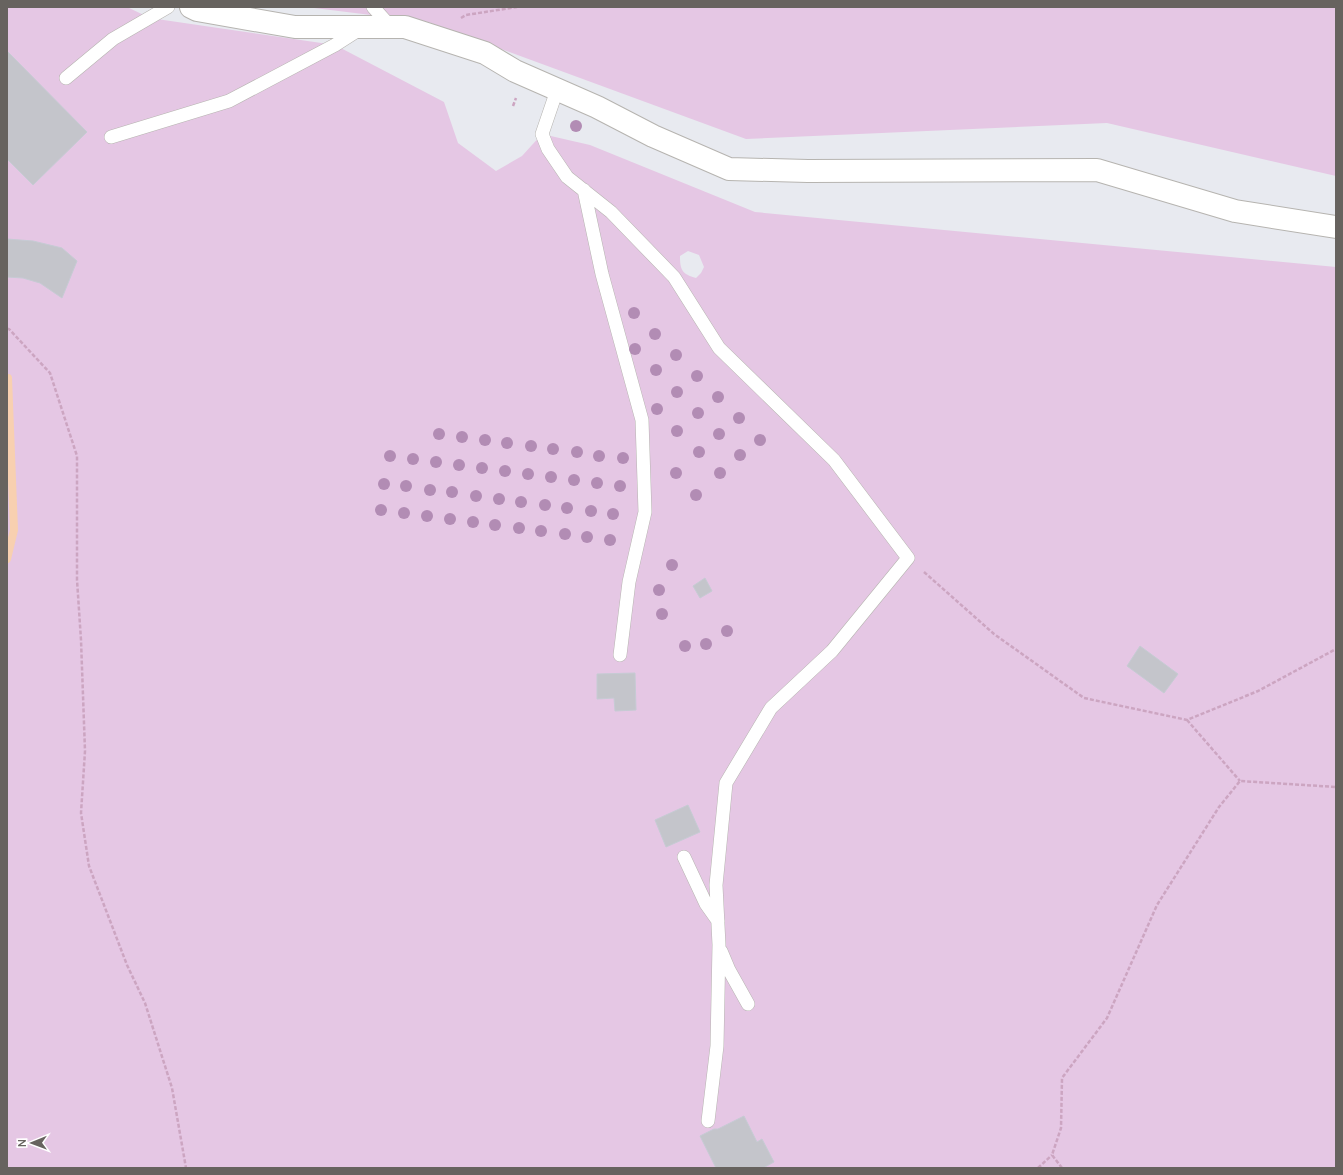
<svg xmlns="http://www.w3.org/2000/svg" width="1343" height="1175" viewBox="0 0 1343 1175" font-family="Manrope,sans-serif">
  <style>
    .green { fill: #e5c7e4; fill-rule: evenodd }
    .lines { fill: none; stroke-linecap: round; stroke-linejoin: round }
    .stream { stroke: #f8d0b0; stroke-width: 8 }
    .building { fill: #c4c5cb; stroke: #c6cbd4 }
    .lane-casing { stroke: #b6b4b0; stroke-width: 14 }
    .street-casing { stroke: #b6b4b0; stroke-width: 24 }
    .path { stroke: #cca5c1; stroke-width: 2.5; stroke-dasharray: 4 2; stroke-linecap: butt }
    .lane { stroke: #fff; stroke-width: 13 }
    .street { stroke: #fff; stroke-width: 22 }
    .tree { fill: #b28cb4 }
  </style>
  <rect width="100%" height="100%" fill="#e8eaf0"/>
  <path class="green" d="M7,7h120l23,11 185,27 109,57 14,41 38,28 26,-15 20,-22 48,11 165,67 581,55v901h-1329zM688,251l11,4 5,12 -3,6 -5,5c-14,-4 -16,-8 -16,-22z
    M306,7h1030v169l-229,-53 -361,16 -318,-117z"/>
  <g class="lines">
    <path class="stream" d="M7,559l7,-29 -6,-152"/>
  </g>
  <path class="building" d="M7,51l80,81 -54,53 -26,-26z
    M7,239l26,2 29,7 15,13 -15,37 -22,-15 -17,-5 -16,-1z
    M705,578l7,13 -12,7 -7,-12z
    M1140,646l38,28 -14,19 -37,-27z
    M635,673l1,37 -21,1 -1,-13 -17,1v-25z
    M688,805l12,27 -34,15 -11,-27z
    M744,1116l13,26 5,-3 12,23 -11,6h-47l-16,-32 14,-7h4z"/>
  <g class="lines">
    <g class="lane-casing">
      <path id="lane" d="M373,7l18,20
        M66,78l47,-39 55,-32
        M557,90l-15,44 6,15 19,28 44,35 63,65 45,71 115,112 74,98 -76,93 -61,57 -45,75 -10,102 3,60 -2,101 -9,75
        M111,137l118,-36 106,-56 25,-16
        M584,190l18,84 40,146 3,92 -16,70 -9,73
        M684,857l22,47 12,17
        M721,951l8,19 19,34"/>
    </g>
    <g class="street-casing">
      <path id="street" d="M191,7l6,3 98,17h110l80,26 30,18 82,36 56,29 76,33 79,2 289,-1 138,41 101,16"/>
    </g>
    <path class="path" d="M461,18l5,-3 51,-8
      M513,106l3,-8
      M7,329h2l41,44 27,83v124l4,60 4,111 -4,62 8,53 38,99 18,38 27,85 14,80
      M924,572l70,62 90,64 103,22 71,-29 78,-42
      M1187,720l53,61
      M1038,1168l14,-13
      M1062,1168l-10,-13 9,-27 1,-50 45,-60 50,-113 62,-98 21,-26 96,6"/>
    <use href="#lane" class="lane"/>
    <use href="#street" class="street"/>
  </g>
  <g class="tree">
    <circle cx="576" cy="126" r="6"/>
    <circle cx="634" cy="313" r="6"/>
    <circle cx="655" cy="334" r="6"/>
    <circle cx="635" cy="349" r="6"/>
    <circle cx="676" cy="355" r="6"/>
    <circle cx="656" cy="370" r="6"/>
    <circle cx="697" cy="376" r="6"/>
    <circle cx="677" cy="392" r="6"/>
    <circle cx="718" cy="397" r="6"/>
    <circle cx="657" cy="409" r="6"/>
    <circle cx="698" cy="413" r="6"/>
    <circle cx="739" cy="418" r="6"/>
    <circle cx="677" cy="431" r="6"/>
    <circle cx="439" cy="434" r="6"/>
    <circle cx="719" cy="434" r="6"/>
    <circle cx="462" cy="437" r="6"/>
    <circle cx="485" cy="440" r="6"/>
    <circle cx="760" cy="440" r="6"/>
    <circle cx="507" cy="443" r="6"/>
    <circle cx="531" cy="446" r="6"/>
    <circle cx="553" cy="449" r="6"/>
    <circle cx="577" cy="452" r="6"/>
    <circle cx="699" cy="452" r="6"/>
    <circle cx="740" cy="455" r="6"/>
    <circle cx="390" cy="456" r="6"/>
    <circle cx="599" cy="456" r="6"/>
    <circle cx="623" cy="458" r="6"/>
    <circle cx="413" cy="459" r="6"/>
    <circle cx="436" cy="462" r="6"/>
    <circle cx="459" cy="465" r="6"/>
    <circle cx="482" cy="468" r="6"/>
    <circle cx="505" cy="471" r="6"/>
    <circle cx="676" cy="473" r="6"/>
    <circle cx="720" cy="473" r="6"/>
    <circle cx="528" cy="474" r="6"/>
    <circle cx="551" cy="477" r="6"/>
    <circle cx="574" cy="480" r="6"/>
    <circle cx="597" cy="483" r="6"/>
    <circle cx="384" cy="484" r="6"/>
    <circle cx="406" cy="486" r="6"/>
    <circle cx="620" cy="486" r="6"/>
    <circle cx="430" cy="490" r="6"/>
    <circle cx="452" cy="492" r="6"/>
    <circle cx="696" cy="495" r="6"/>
    <circle cx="476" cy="496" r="6"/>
    <circle cx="499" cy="499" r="6"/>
    <circle cx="521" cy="502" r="6"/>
    <circle cx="545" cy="505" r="6"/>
    <circle cx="567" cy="508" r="6"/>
    <circle cx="381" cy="510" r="6"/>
    <circle cx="591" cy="511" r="6"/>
    <circle cx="404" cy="513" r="6"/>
    <circle cx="613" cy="514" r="6"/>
    <circle cx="427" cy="516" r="6"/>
    <circle cx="450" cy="519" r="6"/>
    <circle cx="473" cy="522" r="6"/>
    <circle cx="495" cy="525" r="6"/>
    <circle cx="519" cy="528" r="6"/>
    <circle cx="541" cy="531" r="6"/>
    <circle cx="565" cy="534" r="6"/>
    <circle cx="587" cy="537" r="6"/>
    <circle cx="610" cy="540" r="6"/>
    <circle cx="672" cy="565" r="6"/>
    <circle cx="659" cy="590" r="6"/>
    <circle cx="662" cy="614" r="6"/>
    <circle cx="727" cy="631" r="6"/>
    <circle cx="706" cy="644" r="6"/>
    <circle cx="685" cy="646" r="6"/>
  </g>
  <rect width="1343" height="1175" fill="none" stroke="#67635f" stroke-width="16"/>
  <g transform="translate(32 1143) rotate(269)" stroke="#ffffff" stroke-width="3" paint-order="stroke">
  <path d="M0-3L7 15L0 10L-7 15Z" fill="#67635f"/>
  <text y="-6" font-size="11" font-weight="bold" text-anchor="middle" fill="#67635f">N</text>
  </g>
</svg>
